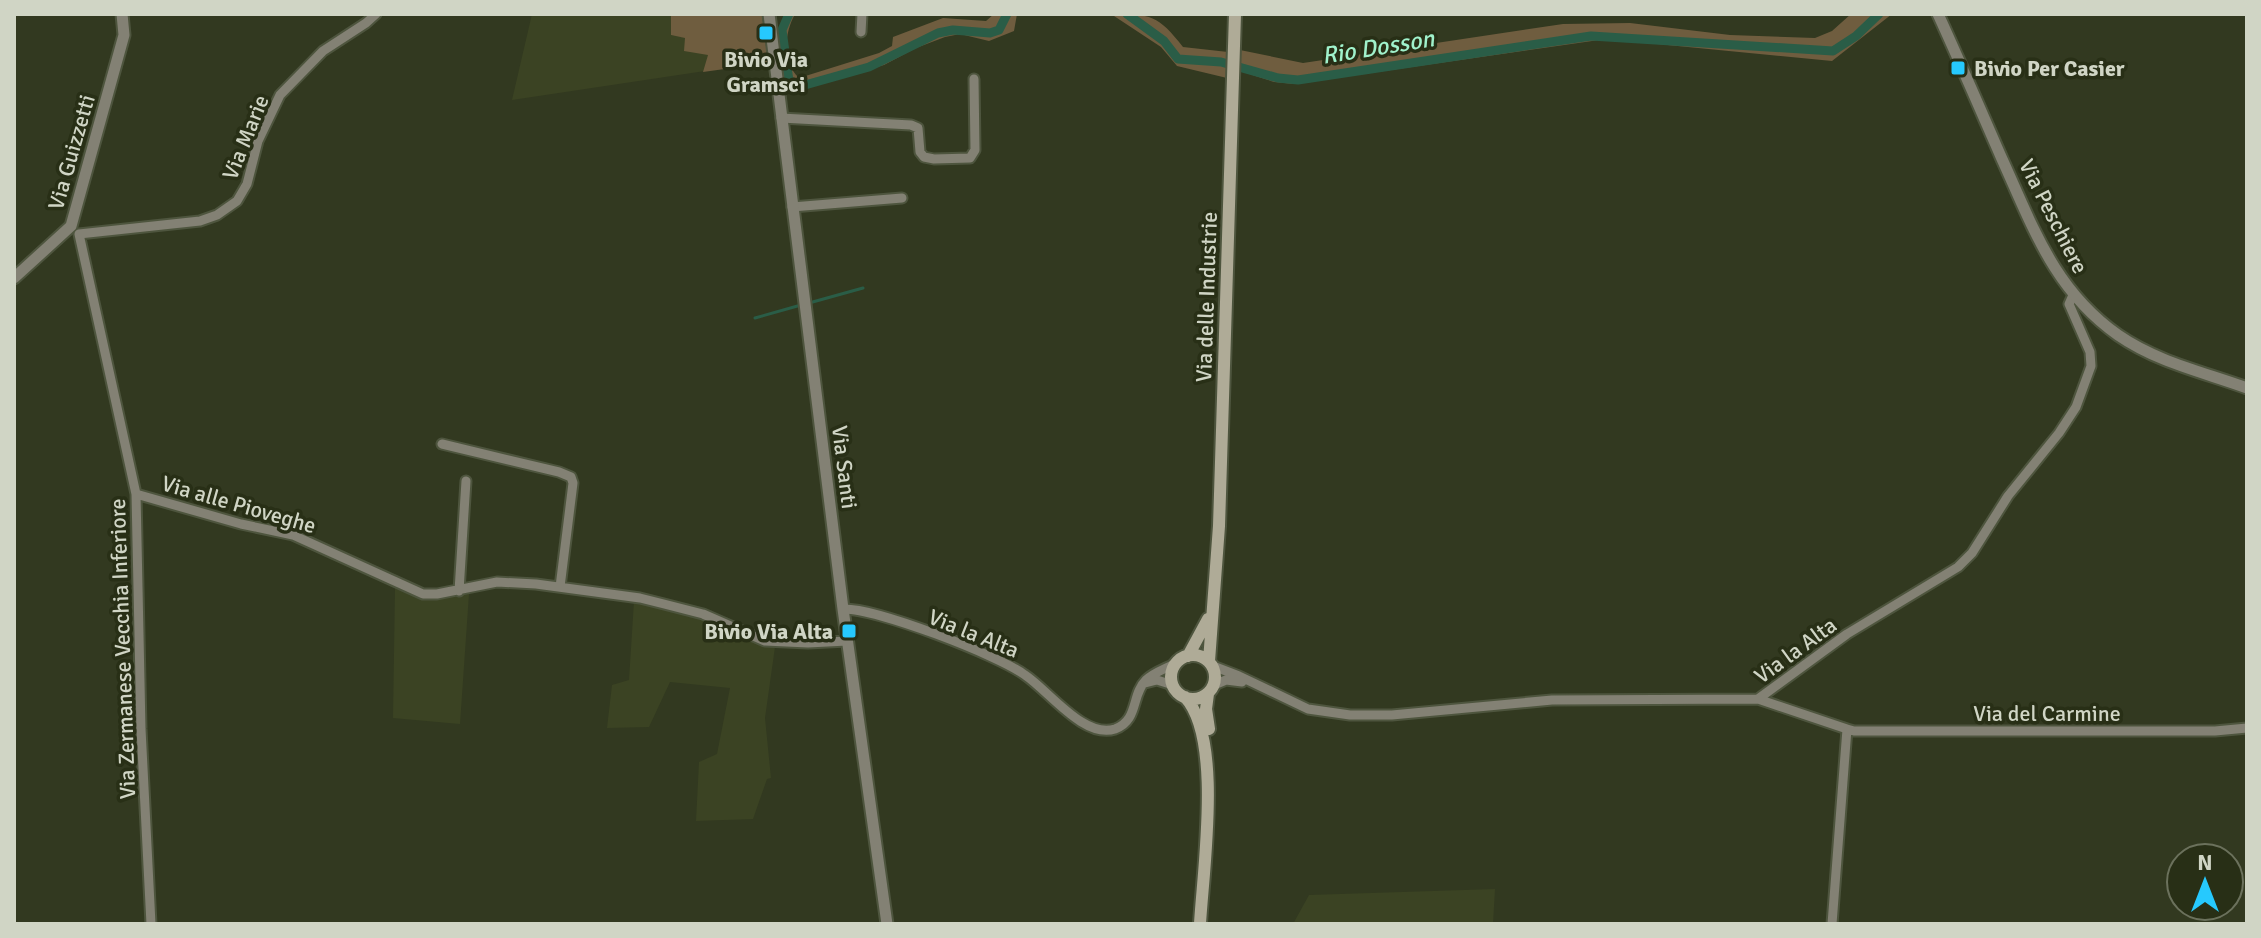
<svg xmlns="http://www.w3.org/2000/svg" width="2261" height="938" viewBox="0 0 2261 938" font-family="Signika,sans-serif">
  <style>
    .built { fill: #3b4323 }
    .green { fill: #6f5d3f }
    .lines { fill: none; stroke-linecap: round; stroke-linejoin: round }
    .stream { stroke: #2a5d47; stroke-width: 3 }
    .canal { stroke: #2a5d47; stroke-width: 9 }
    .minor-casing { stroke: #4e553e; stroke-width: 13 }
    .tertiary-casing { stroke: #4e553e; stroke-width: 15 }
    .secondary-casing { stroke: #4e553e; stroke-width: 16 }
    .minor { stroke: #838174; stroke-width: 9 }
    .tertiary { stroke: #838174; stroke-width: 11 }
    .secondary { stroke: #afab97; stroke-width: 12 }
    .poi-dot { fill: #26c9fe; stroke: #282f16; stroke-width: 3 }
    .labels { text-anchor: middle; stroke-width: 7; stroke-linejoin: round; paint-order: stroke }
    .poi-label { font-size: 22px; font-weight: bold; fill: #d0d5c5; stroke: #282f16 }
    .street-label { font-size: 22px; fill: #d0d5c5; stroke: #282f16 }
    .water-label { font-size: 24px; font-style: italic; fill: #a0f2cc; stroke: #282f16 }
  </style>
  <rect width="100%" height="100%" fill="#323920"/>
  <path class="built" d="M532,14h139v21l40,7 -6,29 -193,29z
    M395,588l27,10h21l26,-4 -9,130 -67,-6z
    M634,601l68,17 55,26 18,3 -10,71 6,60 -4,1 -14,40 -57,2 3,-59 18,-8 13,-66 -60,-6 -21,45 -42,1 5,-43 17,-5z
    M1495,889l-2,35h-200l16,-29z"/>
  <path class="green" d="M671,14h91l6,49 -65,9 5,-17 -24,-4 1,-13 -14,-3z
    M785,14h10c-11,20 -13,48 4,64l80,-25 13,-7 1,-9 50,-19 43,3 8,-7h23l-3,17 -25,10 -29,-7 -15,3 -29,11 -32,17 -97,29 -8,-65z
    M1111,14c40,0 47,1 72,33l45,5 -1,26 -50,-12 -16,-19z
    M1851,14h41l-60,47 -226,-22 -312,45 -20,-2 -34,-11v-21l63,13 260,-39 67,-1 100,12 85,3 17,-7z"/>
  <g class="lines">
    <path class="stream" d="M809,303l54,-15
      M755,318l46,-13"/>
    <path class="canal" d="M789,14l-7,16 7,51 16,4 64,-18 69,-34 15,-3 37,3 9,-3 8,-16
      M1127,14l37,27 14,18 43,3 57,16 20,2 293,-44 242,15 23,-15 23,-22"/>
    <g class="minor-casing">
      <path id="minor" d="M861,32l1,-18
        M781,118l130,7 7,3 2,24 4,5 10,2 36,-1 5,-8 -1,-71
        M792,207l110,-9
        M79,234l57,260 5,235 10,195
        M79,234l121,-13 17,-6 20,-14 10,-17 11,-43 22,-46 43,-44 43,-28 10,-9
        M442,444l117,28 12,5 2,6 -13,104
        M136,494l105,30 52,11 130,59h14l60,-12 39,2 104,14 24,6 39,10 62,27 43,2 39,-2
        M459,591l7,-110
        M843,609c33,-1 155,46 182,66 24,16 59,64 90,54 24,-9 16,-34 31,-49 8,-8 22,-12 32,-18
        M1213,666l26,10 69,33 42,6h42l160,-15 206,-1 89,-65 111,-67 14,-14 36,-57 51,-63 17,-26 15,-41 -1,-14 -21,-48 4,-9
        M1145,683l12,-3 16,5
        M1214,685l12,-5 16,2
        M1758,699l89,30 -15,195
        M1847,729l7,2h361l32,-3"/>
    </g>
    <g class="tertiary-casing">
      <path id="tertiary" d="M769,14l74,595 44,315
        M1938,14c22,48 43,97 64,145 31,68 52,131 116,176 39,27 85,37 129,53
        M14,278l57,-52 53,-191 -2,-21"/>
    </g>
    <g class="secondary-casing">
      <path id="secondary" d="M1171 677a22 22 0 1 1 44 0a22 22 0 1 1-44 0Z
        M1188,656l20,-37
        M1209,661l10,-135 16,-512
        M1208,694l-2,15 3,20
        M1185,697c38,41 18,172 15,227"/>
    </g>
    <use href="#minor" class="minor"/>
    <use href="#tertiary" class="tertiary"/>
    <use href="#secondary" class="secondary"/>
  </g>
  <g class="poi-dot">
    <rect x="758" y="25" width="16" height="16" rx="4"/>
    <rect x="1950" y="60" width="16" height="16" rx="4"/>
    <rect x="841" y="623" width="16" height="16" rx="4"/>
  </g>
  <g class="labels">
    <g class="poi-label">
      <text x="766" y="67">Bivio Via<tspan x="766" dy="25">Gramsci</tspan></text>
      <text x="1974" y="76" text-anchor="start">Bivio Per Casier</text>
      <text x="833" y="639" text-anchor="end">Bivio Via Alta</text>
    </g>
    <g class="street-label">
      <text transform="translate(245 137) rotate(-68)" y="8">Via Marie</text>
      <text transform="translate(71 152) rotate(-74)" y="8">Via Guizzetti</text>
      <text transform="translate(2054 216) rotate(63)" y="8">Via Peschiere</text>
      <text transform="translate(1206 297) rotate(-88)" y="8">Via delle Industrie</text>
      <text transform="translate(845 467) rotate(83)" y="8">Via Santi</text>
      <text transform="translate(239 504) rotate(16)" y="8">Via alle Pioveghe</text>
      <text transform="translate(974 633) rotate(22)" y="8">Via la Alta</text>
      <text transform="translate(122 649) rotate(-92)" y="8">Via Zermanese Vecchia Inferiore</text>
      <text transform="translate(1795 650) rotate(-36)" y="8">Via la Alta</text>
      <text x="2047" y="721">Via del Carmine</text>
    </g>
    <g class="water-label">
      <text transform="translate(1378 47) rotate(-9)" y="8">Rio Dosson</text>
    </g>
  </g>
  <rect width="2261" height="938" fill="none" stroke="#d0d5c5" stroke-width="32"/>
  <g transform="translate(2205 882)"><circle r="38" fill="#282f16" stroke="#6b715c" stroke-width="2"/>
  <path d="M0-6L14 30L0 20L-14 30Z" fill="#26c9fe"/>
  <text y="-12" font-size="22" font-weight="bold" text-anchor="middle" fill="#d0d5c5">N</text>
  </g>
</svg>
